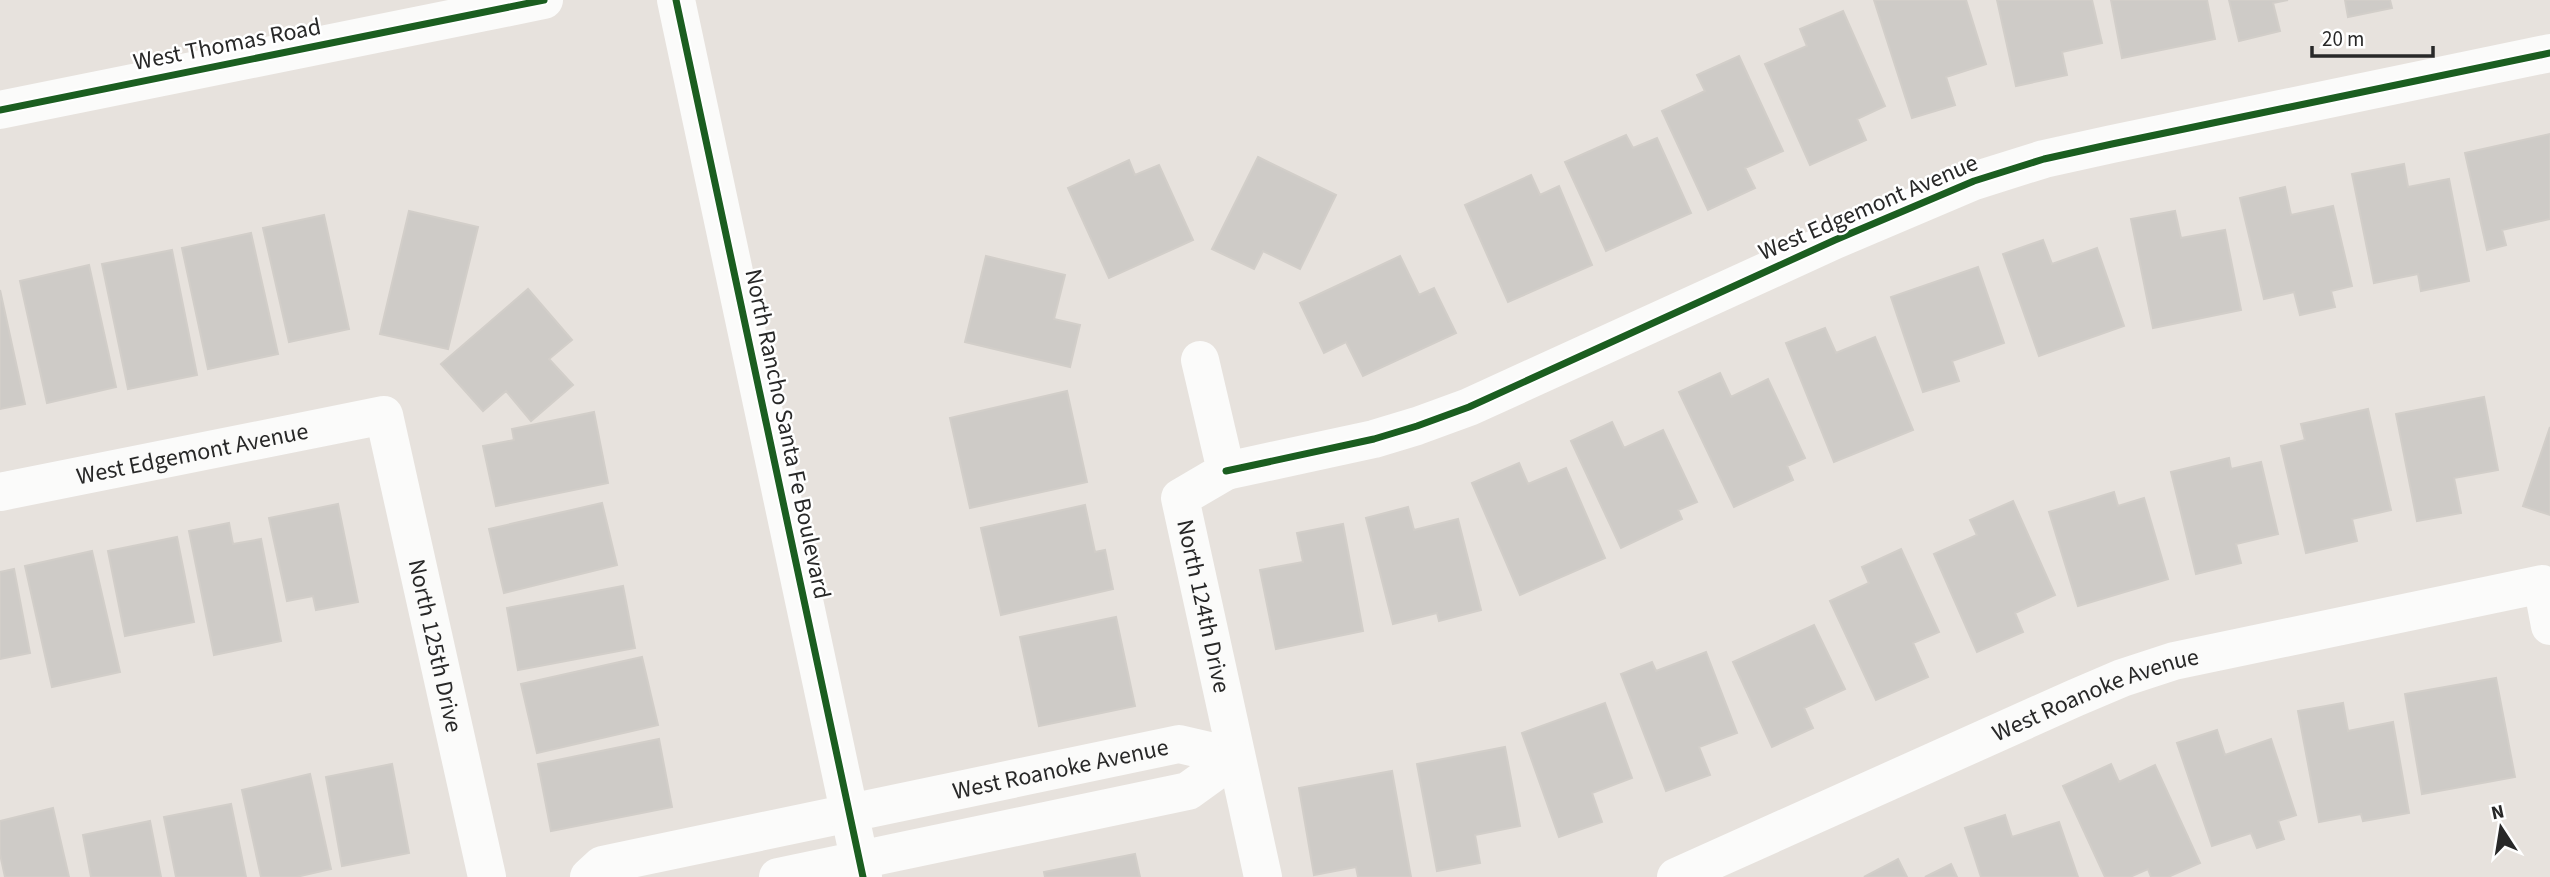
<svg xmlns="http://www.w3.org/2000/svg" width="2550" height="877" viewBox="0 0 2550 877" font-family="'Source Sans 3',sans-serif">
  <style>
    .building { fill: #cecbc7; stroke: #d2cec9; stroke-width: 2 }
    .lines { fill: none; stroke-linecap: round; stroke-linejoin: round }
    .minor { stroke: #fbfbfa; stroke-width: 38 }
    .tertiary { stroke: #fbfbfa; stroke-width: 38 }
    .cycleway-casing { stroke: #fff; stroke-width: 11 }
    .cycleway { stroke: #1b5e20; stroke-width: 7 }
    .labels { text-anchor: middle; stroke-width: 5; stroke-linejoin: round; paint-order: stroke }
    .street-label { font-size: 24px; fill: #282828; stroke: #fff }
  </style>
  <rect width="100%" height="100%" fill="#e7e2dd"/>
  <path class="building" d="M1874,0h92l20,64 -40,13 9,28 -43,13z
    M1997,0h95l10,43 -40,9 5,23 -51,11z
    M2111,0h96l8,39 -93,19z
    M2229,0h59l-15,3 7,28 -41,10z
    M2345,0h45l2,8 -44,9z
    M1843,11l42,95 -28,13 9,21 -56,25 -45,-101 42,-18 -7,-17z
    M1739,56l44,95 -38,17 10,20 -47,22 -46,-99 43,-20 -8,-16z
    M2550,134v85l-48,11 4,15 -19,5 -22,-97z
    M1626,135l7,13 24,-10 34,75 -85,38 -41,-89z
    M1258,157l78,38 -36,74 -37,-18 -9,18 -42,-20z
    M1129,160l6,15 24,-10 34,75 -84,38 -41,-90z
    M2404,164l4,23 41,-8 20,102 -48,10 -3,-17 -44,9 -22,-109z
    M1531,175l9,20 19,-9 33,79 -84,37 -43,-97z
    M2285,187l6,28 42,-9 19,80 -21,5 4,16 -35,8 -6,-23 -30,7 -24,-101z
    M409,211l69,16 -30,122 -68,-15z
    M2175,211l6,27 44,-8 16,80 -88,18 -22,-109z
    M324,215l25,114 -60,13 -26,-114z
    M251,233l27,121 -70,15 -26,-121z
    M2043,240l9,24 45,-16 27,78 -85,30 -36,-102z
    M172,250l25,125 -69,14 -26,-125z
    M986,256l79,19 -11,44 26,6 -10,42 -105,-25z
    M1400,256l19,39 15,-7 22,45 -93,43 -17,-34 -22,11 -24,-50z
    M89,265l27,122 -69,16 -27,-122z
    M1978,267l26,76 -52,18 7,20 -36,11 -32,-95z
    M528,289l44,51 -23,19 24,26 -42,36 -25,-30 -23,20 -42,-47z
    M0,290l25,114 -25,5z
    M1825,328l11,25 39,-16 38,93 -79,32 -48,-119z
    M1720,373l11,24 37,-18 37,79 -18,8 6,14 -59,27 -55,-115z
    M1067,391l20,91 -117,26 -20,-90z
    M2484,397l14,73 -44,8 7,35 -44,8 -21,-107z
    M2368,409l23,101 -39,9 5,22 -51,12 -25,-107 24,-6 -4,-16z
    M594,412l14,71 -112,23 -13,-60 31,-6 -2,-11z
    M1612,422l12,26 39,-18 34,72 -19,8 4,9 -61,29 -50,-107z
    M2550,427v88l-27,-9z
    M2229,458l2,11 30,-7 17,72 -42,10 5,19 -45,11 -25,-102z
    M1519,463l9,21 38,-16 39,90 -85,37 -48,-112z
    M2114,492l4,14 26,-8 24,81 -90,27 -29,-94z
    M2013,501l42,94 -40,18 8,19 -46,20 -43,-98 43,-19 -7,-15z
    M602,503l15,62 -113,28 -15,-64z
    M338,504l20,98 -42,8 -3,-14 -26,5 -18,-83z
    M1085,505l10,47 10,-2 8,39 -112,26 -20,-87z
    M1408,507l6,23 44,-11 23,91 -42,11 -2,-8 -44,11 -27,-106z
    M229,523l4,21 28,-5 20,102 -67,14 -25,-124z
    M1343,524l20,107 -87,18 -16,-79 43,-8 -6,-29z
    M177,537l17,85 -69,14 -17,-85z
    M1901,549l38,83 -26,11 15,34 -52,23 -46,-99 39,-18 -7,-16z
    M92,551l28,121 -68,15 -27,-121z
    M14,569l16,84 -30,6v-87z
    M623,586l12,62 -117,22 -11,-62z
    M1116,617l19,89 -96,20 -19,-89z
    M1814,625l31,64 -41,19 9,20 -41,19 -39,-85z
    M1706,652l31,81 -38,14 11,28 -44,16 -45,-117 31,-12 4,9z
    M642,657l16,68 -121,28 -16,-69z
    M2496,678l19,99 -93,17 -17,-100z
    M1605,703l27,75 -40,15 10,29 -43,15 -37,-104z
    M2343,703l5,28 45,-9 16,91 -46,8 -2,-7 -42,8 -21,-111z
    M2217,730l8,25 46,-16 25,76 -18,6 6,18 -27,9 -6,-15 -39,13 -35,-103z
    M659,739l13,68 -121,24 -13,-67z
    M1505,747l15,79 -45,9 5,28 -43,8 -20,-107z
    M392,764l17,89 -67,13 -16,-89z
    M2111,764l8,18 36,-17 45,98 -32,14h-17l-3,-8 -18,8h-25l-42,-91z
    M1392,771l19,106h-53l-2,-10 -42,8 -15,-87z
    M310,774l21,95 -35,8h-35l-19,-87z
    M231,804l15,73h-70l-12,-60z
    M53,808l16,69h-64l-5,-23v-33z
    M2005,815l7,22 47,-15 19,55h-97l-16,-49z
    M150,821l11,56h-70l-8,-42z
    M1135,854l5,23h-95l-1,-5z
    M1898,859l9,18h-43z
    M1951,864l6,13h-32z"/>
  <g class="lines">
    <g class="minor">
      <path id="s1" d="M1200,360l26,111 -46,27 83,379"/>
      <path d="M1226,471l148,-32 43,-13 52,-19 366,-167 139,-59 70,-22 68,-15 438,-91"/>
      <path id="s2" d="M0,492l384,-77 103,462"/>
      <path id="s3" d="M589,877l13,-12 577,-121 56,13"/>
      <path d="M778,877l410,-86 47,-34"/>
      <path id="s4" d="M1676,877l399,-179 47,-20 52,-17 368,-77 8,42"/>
    </g>
    <path class="tertiary" d="M676,0l187,877
      M0,110l544,-110"/>
    <g class="cycleway-casing">
      <path id="cycleway" d="M676,0l187,877
        M0,110l544,-110
        M1226,471l148,-32 43,-13 52,-19 366,-167 139,-59 70,-22 68,-15 438,-91"/>
    </g>
    <use href="#cycleway" class="cycleway"/>
  </g>
  <g class="labels">
    <g class="street-label">
      <text transform="translate(227 44) rotate(-11)" y="8">West Thomas Road</text>
      <text transform="translate(1868 207) rotate(-23)" y="8">West Edgemont Avenue</text>
      <text transform="translate(788 434) rotate(78)" y="8">North Rancho Santa Fe Boulevard</text>
      <text dy="8" stroke="none"><textPath href="#s2" startOffset="196">West Edgemont Avenue</textPath></text>
      <text dy="8" stroke="none"><textPath href="#s1" startOffset="278">North 124th Drive</textPath></text>
      <text dy="8" stroke="none"><textPath href="#s2" startOffset="628">North 125th Drive</textPath></text>
      <text dy="8" stroke="none"><textPath href="#s4" startOffset="458">West Roanoke Avenue</textPath></text>
      <text dy="8" stroke="none"><textPath href="#s3" startOffset="486">West Roanoke Avenue</textPath></text>
    </g>
  </g>
  <g transform="translate(2501 828) rotate(348)" stroke="#ffffff" stroke-width="5" paint-order="stroke">
  <path d="M0-5L12 26L0 18L-12 26Z" fill="#282828"/>
  <text y="-10" font-size="19" font-weight="bold" text-anchor="middle" fill="#282828">N</text>
  </g>
  <path d="M2312 46v10h121v-10" fill="none" stroke="#282828" stroke-width="3.5"/>
  <text x="2322" y="46" font-size="21" fill="#282828" stroke="#ffffff" stroke-width="5" paint-order="stroke">20 m</text>
</svg>
